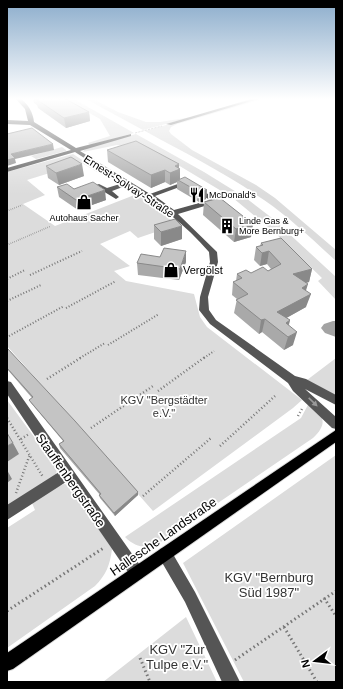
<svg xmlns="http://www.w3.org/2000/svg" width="343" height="689" viewBox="0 0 343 689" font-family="Arial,sans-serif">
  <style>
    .green { fill: #dcdcdc }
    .water { fill: #a3a3a3 }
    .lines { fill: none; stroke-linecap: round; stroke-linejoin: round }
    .major-casing { stroke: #dbdbdb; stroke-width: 2 }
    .path-far4 { stroke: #777; stroke-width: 1; stroke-dasharray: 0.5 1; stroke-linecap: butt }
    .path-far3 { stroke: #777; stroke-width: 1.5; stroke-dasharray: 0.5 1.5; stroke-linecap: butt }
    .path-far2 { stroke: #777; stroke-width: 2; stroke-dasharray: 1 2; stroke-linecap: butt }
    .path-far1 { stroke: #777; stroke-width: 2.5; stroke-dasharray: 1 2.5; stroke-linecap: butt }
    .path { stroke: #777; stroke-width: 3; stroke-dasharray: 1.5 3; stroke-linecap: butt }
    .minor { fill: #555; fill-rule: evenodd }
    .major { fill: #000; fill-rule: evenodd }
    .wall { fill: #a9a9a9 }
    .shaded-wall { fill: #898989 }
    .building { fill: #c4c4c4; stroke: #898989 }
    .oneway { fill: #999 }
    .labels { text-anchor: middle; stroke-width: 3.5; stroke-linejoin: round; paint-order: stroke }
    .far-poi-label { font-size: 9px; fill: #000; stroke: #fff; text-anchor: start }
    .street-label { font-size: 11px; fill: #000; stroke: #fff }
    .poi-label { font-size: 11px; fill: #000; stroke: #fff; text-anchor: start }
    .park-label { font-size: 11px; fill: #333; stroke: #fff }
    .near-street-label { font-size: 13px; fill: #000; stroke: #fff }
    .near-park-label { font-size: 13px; fill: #333; stroke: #fff }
  </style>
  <rect width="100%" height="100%" fill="#fff"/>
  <path class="green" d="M63,98h9l62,35 -44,12 -2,-2 22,-7 -10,-17z
    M84,98h7l27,14 28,10h14l32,-5 -49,13z
    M262,98h4l-89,26 -6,3 -2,4 2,3 21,16 64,35 19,13 61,52v11c-23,-21 -46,-43 -72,-61 -37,-26 -79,-47 -119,-69z
    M136,134l68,38 42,26 26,20 64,59v23l-18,-19 4,-3 -48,-46 -41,-34 -75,-45 -41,-8 -34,7 1,-2 5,-3z
    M62,147l4,3v1l-30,8 -5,-3z
    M73,154l26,17 -2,1 -15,-9 -55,17 18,15 -22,9 32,22 82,-32 26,18 13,13 -38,13 -8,-7 -30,13 30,22 -16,5 12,10 68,13 6,23 7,10 95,73 -9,8 -140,103 -146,-165v-174z
    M336,358v38l-29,-16z
    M7,400l50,68 -1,7 -49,33z
    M310,401c13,14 19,22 3,37l-158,108c-13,2 -21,0 -30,-9l176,-119z
    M336,455v227h-92l-61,-119z
    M64,484l5,1 43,64c-2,16 -6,26 -17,37l-88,62v-120l28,-18 -3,-7 23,-15z
    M186,617l31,65h-114z"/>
  <path class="water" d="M333,321h3v16l-11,-4 -4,-5 3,-4z"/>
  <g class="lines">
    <g class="major-casing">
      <path id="major" d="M336,430v12l-323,227 -6,2v-18z"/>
    </g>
    <path class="path-far4" d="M135,133l27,-7"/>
    <path class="path-far3" d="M7,211l15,-6
      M7,245l44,-19"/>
    <path class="path-far2" d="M30,275l52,-24
      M7,279l18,-9
      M7,301l34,-16
      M66,308l50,-27
      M9,336l55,-30
      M108,345l51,-31
      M80,358l25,-15
      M204,358l10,-7"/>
    <path class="path-far1" d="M47,379l35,-22
      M158,391l47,-34
      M298,416l5,-9
      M7,418l36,59
      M91,428l62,-42
      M21,439l8,-5
      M220,446l55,-50
      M16,493l14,-39
      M143,496l68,-58"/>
    <path class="path" d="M324,598l12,18
      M7,611l98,-64
      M284,627l33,55
      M140,658l10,24
      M235,660l101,-69"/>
    <path class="minor" d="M15,98h5c8,6 13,14 14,24l42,26 55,-14v2l-51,15 70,43 36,-13 32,19v2l-40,12 39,38 1,10 -10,35 1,13 7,10 79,56 11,3 30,16v10l-31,-16 31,28v12l-4,-1 -39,-37 -5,-8 -78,-59 -11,-14 1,-13 10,-35 -1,-10c-23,-27 -51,-48 -81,-67l-16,6 7,6 -3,2 -18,-11 -14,3v-2l15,-5 8,4 16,-5 -48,-31 -68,20v-4l64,-18 -41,-25 -23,-1v-4l21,1 -3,-12zM185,185l25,15 -36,10 -19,-14z
      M255,98h7l-91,27 -5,-1z
      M7,381l4,1 131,186 2,5 -2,5 -5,2 -5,-2 -66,-96 -59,38v-15l52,-33 -52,-78z
      M165,547l5,2 25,43 45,90h-18l-37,-80 -25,-43 -2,-5 2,-5z"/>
    <use href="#major" class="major"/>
  </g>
  <path class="wall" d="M33,98h31l25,14 1,9 -24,7 -28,-20 -1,-3 -3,-2z
    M107,150l72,18 1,11 27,11 -1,9 -7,3 -22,-13v-7l-7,3 -5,-3 -14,6 -43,-26z
    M46,166l38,10 -25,9 -11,-7z
    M57,187l49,13 -28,10 -19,-13z
    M204,202l49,22 -2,13 -17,5 -31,-27z
    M154,225l28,14 -21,7 -7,-7z
    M261,243l51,26 -3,13 -3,1v24l-20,11 4,2 -1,5 4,20 -9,5 -22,-18 -3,2 -25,-21 3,-14 -5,-4 1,-13 3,-1 1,-7 14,-1 17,-2 3,-2 -4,-5 -7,2 -6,-6 2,-13 4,-1z
    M186,262l-7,18 -41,-5 -1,-12z
    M7,348l131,144v3l-23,21 -15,-18 -1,-3h1l-40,-47 -1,-4 4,-3 -32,-38 -2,-3 3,-2 -25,-29z"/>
  <path class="shaded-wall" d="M89,112l1,9 -24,7 -2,-10z
    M53,144l1,6 -39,9 1,4 -9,3v-6l4,-6z
    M82,164l2,12 -25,9 -3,-12z
    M179,164v5h1v12l-2,-1 -1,2 -7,3v-12l5,-7z
    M165,170v12l-14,6v-13z
    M105,190l1,10 -28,10 -2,-10z
    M207,190l-1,9 -7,3v-10z
    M253,224l-2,13 -17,5 2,-13z
    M182,226v13l-21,7v-14z
    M186,251v11l-7,18 1,-11z
    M269,251l-2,13 -7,2 2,-13z
    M312,269l-3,13 -19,5 3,-13z
    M308,284l-4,13 7,-3 -5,13 -32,18 3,-13 25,-24z
    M265,319l-3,13 -3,2 2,-14z
    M290,320l-4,13v-10z
    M297,332l-4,13 -9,5 4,-13z
    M13,443l6,11 -12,8v-16z
    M7,470l5,9 -5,4z
    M138,492v3l-23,21 -1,-3z"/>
  <path class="building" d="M37,98h27l25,14 -25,6 -28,-19h3z
    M32,128l21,16 -42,10 4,4 -8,2v-26z
    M136,141l43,23 -4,2 5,3 -10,4 -5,-3 -14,5 -44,-25z
    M71,157l11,7 -26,9 -10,-7z
    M185,177l22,13 -8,2 -21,-12z
    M93,182l12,8 -29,10 -19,-13 10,-3 7,5z
    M220,198l33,26 -17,5 -32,-27z
    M175,219l7,7 -21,6 -7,-7z
    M281,238l31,31 -19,5 15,10 -6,4 9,6 -34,18 13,8 -4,3 11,9 -9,5 -23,-18 -4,1 -25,-20 12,-6 -15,-12 9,-4 -5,-4 9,-4 5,3 12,-6 5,4 13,-7 -12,-13 -7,2 -6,-6 7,-2 -2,-2z
    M164,248l22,3 -6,18 -43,-6 4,-9 19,3z
    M7,348l68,73 63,71 -24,21 -15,-18 2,-1 -42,-50 5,-3 -35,-41 4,-3 -26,-29z
    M7,433l6,10 -6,3z"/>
  <defs><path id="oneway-solid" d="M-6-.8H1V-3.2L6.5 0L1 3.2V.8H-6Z"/></defs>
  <use class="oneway" href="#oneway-solid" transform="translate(313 402) rotate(44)"/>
  <linearGradient id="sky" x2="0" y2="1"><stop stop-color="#8cadcc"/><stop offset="0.51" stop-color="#fff"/><stop offset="1" stop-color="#fff" stop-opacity="0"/></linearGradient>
  <rect width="343" height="194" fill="url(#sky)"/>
  <defs>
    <g id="restaurant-bare" transform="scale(1.2)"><path d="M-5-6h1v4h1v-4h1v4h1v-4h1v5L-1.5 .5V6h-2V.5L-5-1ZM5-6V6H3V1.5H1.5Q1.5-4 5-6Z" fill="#000" stroke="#fff" stroke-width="2.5" paint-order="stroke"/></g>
    <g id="shop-bare" transform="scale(1.2)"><path d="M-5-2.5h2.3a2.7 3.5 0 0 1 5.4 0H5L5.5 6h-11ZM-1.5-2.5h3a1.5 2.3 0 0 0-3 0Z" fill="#000" stroke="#fff" stroke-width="2.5" paint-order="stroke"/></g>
    <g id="building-bare" transform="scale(1.2)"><path d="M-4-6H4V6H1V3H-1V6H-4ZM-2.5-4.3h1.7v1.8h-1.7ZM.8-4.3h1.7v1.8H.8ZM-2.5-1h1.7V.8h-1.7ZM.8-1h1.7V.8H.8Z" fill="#000" stroke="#fff" stroke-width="2.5" paint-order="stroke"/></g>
  </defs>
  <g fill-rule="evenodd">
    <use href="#restaurant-bare" x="197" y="195"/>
    <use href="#shop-bare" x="84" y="202"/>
    <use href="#building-bare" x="227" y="226"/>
    <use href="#shop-bare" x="171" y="270"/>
  </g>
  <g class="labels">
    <g class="far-poi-label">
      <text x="209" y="198">McDonald's</text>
      <text x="84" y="221" text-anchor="middle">Autohaus Sacher</text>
      <text x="239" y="224">Linde Gas &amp;<tspan x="239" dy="10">More Bernburg+</tspan></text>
    </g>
    <g class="street-label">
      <text transform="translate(129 186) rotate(33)" y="4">Ernest-Solvay-Straße</text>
    </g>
    <g class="poi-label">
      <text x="183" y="274">Vergölst</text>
    </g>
    <g class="park-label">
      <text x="164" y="404">KGV "Bergstädter<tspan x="164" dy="13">e.V."</tspan></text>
    </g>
    <g class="near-street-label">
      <text transform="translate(71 480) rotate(55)" y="5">Stauffenbergstraße</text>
      <text transform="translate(163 536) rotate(-35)" y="5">Hallesche Landstraße</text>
    </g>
    <g class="near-park-label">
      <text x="269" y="582">KGV "Bernburg<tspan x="269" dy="15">Süd 1987"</tspan></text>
      <text x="177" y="654">KGV "Zur<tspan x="177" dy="15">Tulpe e.V."</tspan></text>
    </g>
  </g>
  <rect width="343" height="689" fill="none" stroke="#000000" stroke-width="16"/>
  <g transform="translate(315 661) rotate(255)" stroke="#ffffff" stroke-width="3" paint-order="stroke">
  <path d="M0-3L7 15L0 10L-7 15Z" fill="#000000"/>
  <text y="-6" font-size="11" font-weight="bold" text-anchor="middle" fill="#000000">N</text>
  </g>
</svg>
